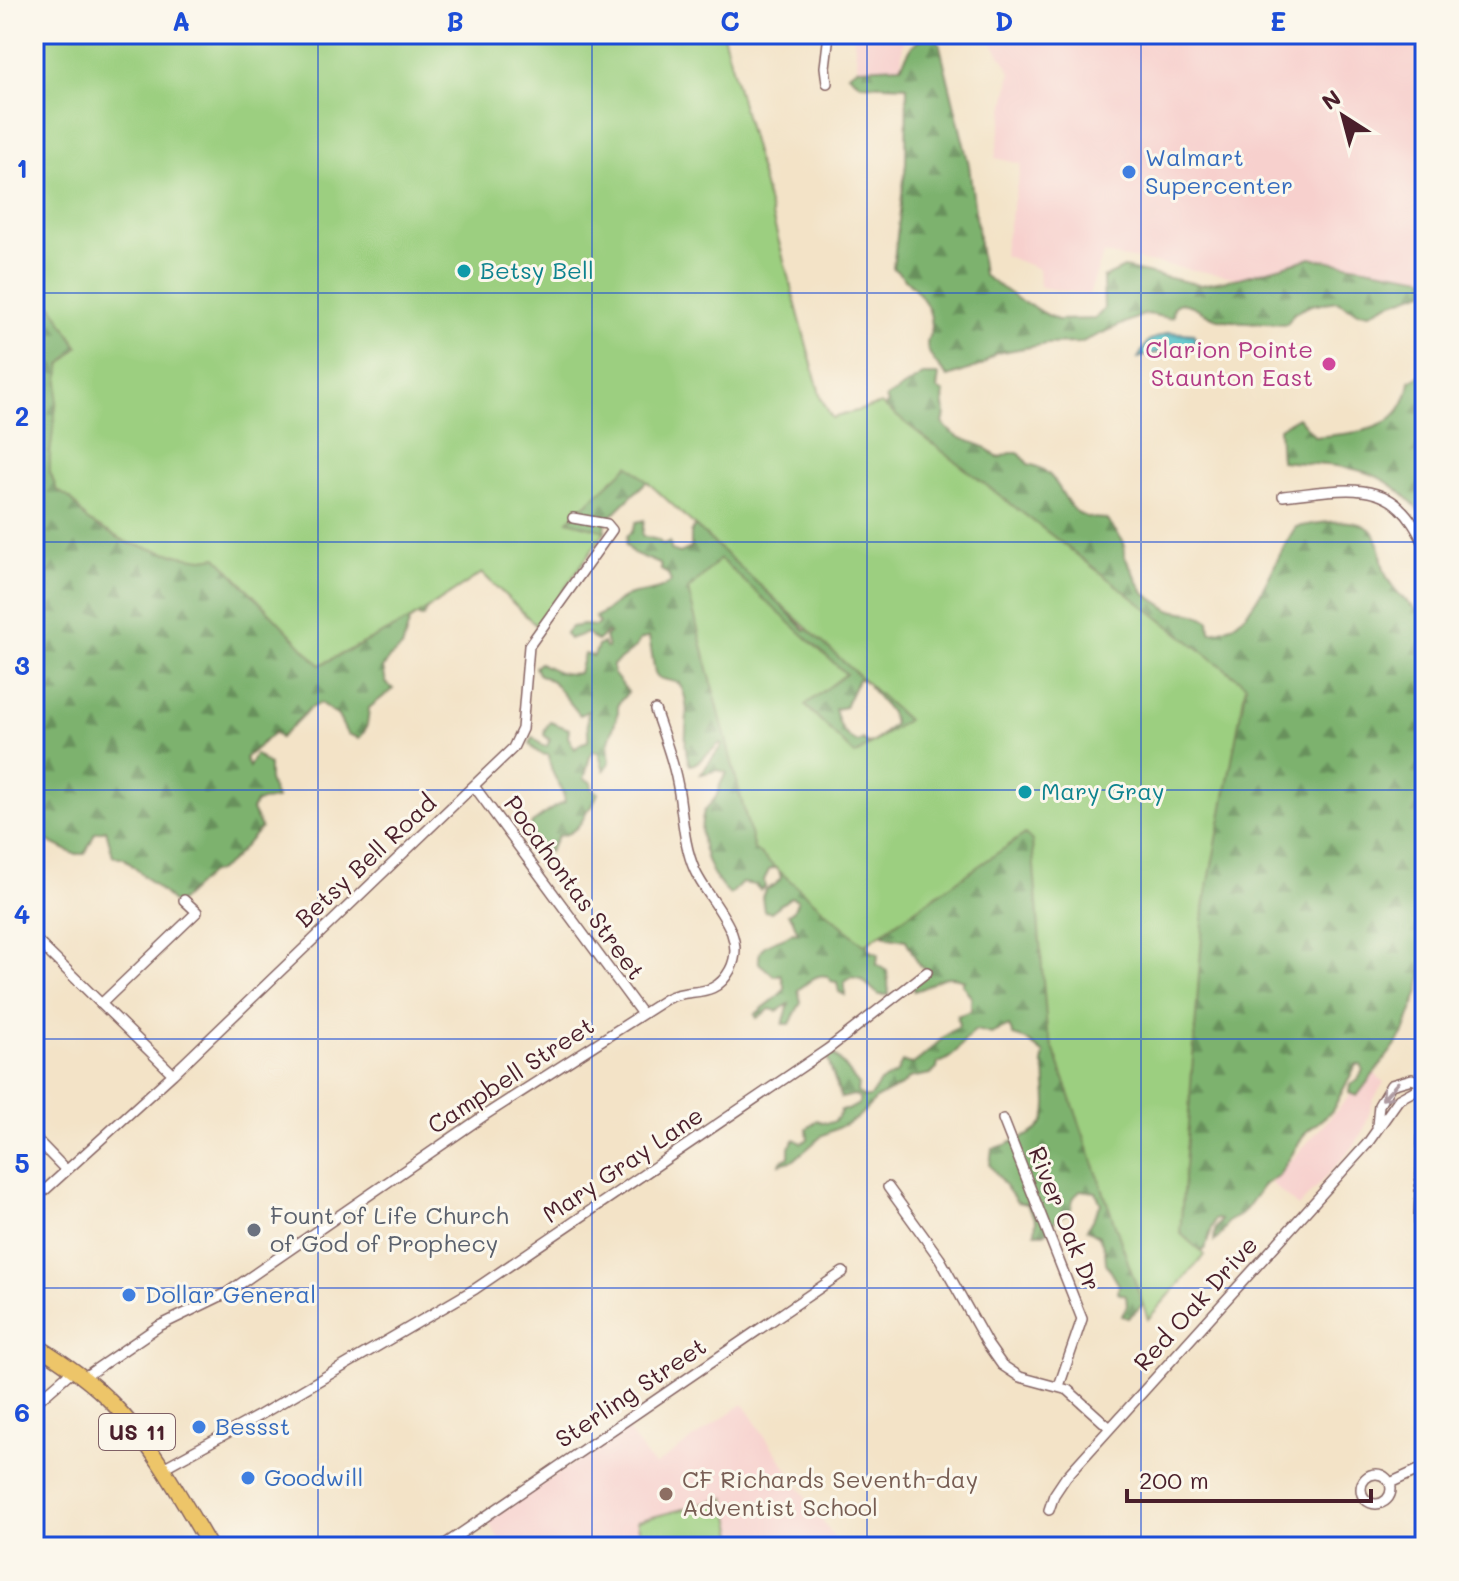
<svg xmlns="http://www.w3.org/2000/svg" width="1459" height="1581" viewBox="0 0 1459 1581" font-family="Mali,sans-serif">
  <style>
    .built { fill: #f7d0cd }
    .forest { fill: url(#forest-firs); stroke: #64684c; stroke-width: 2; fill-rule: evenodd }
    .park { fill: #9ccf80; stroke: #737756; stroke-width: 2 }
    .water { fill: url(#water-rules); stroke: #4f707a; stroke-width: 2 }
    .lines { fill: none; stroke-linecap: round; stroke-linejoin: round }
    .minor-casing { stroke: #856462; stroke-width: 12 }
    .tertiary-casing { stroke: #856462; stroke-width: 14 }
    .primary-casing { stroke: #856462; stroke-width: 17 }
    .minor { stroke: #fff; stroke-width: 9 }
    .tertiary { stroke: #fff; stroke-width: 11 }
    .primary { stroke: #edc569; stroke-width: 14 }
    .oneway { stroke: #ae9aa0 }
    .grid { fill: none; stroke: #1d4ed8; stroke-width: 2; stroke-opacity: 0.55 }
    .shop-dot { fill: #3f7fe0; stroke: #fbf7ec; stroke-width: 3 }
    .culture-dot { fill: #0f9aa8; stroke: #fbf7ec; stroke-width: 3 }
    .hotel-dot { fill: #d1479c; stroke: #fbf7ec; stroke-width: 3 }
    .worship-dot { fill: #6b7280; stroke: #fbf7ec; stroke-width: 3 }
    .education-dot { fill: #8d6e63; stroke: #fbf7ec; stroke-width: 3 }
    .labels { text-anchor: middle; stroke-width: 6; stroke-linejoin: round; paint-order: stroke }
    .shield { fill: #fbf7ec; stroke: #7f6065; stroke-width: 2 }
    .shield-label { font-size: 22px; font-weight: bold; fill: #4a1f2b }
    .shop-label { font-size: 24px; fill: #366cbe; stroke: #fbf7ec; text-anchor: start }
    .culture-label { font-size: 24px; fill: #0d838f; stroke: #fbf7ec; text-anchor: start }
    .hotel-label { font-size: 24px; fill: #b23c85; stroke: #fbf7ec; text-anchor: end }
    .street-label { font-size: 24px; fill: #4a1f2b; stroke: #fbf7ec }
    .worship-label { font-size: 24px; fill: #5b616d; stroke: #fbf7ec; text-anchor: start }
    .education-label { font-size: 24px; fill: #785e54; stroke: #fbf7ec; text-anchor: start }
    .neatline { fill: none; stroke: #1d4ed8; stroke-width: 3 }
    .grid-label { font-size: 26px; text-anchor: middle; font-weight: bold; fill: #1d4ed8 }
  </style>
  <defs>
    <pattern id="forest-firs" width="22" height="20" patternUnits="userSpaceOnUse" patternTransform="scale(2)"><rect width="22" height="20" fill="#7db26e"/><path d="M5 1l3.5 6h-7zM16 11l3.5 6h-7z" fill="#68905b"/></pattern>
    <pattern id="water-rules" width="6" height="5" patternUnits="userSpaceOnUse" patternTransform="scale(2)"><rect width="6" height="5" fill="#54c2ca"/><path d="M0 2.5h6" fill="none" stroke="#4ba6ae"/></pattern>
  </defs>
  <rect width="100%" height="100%" fill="#fbf7ec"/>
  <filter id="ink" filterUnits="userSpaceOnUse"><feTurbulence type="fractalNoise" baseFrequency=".0125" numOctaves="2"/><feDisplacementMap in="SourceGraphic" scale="16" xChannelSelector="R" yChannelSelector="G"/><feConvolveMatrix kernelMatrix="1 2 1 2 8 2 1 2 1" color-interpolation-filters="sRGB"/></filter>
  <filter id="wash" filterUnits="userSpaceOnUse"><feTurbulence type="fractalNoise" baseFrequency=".006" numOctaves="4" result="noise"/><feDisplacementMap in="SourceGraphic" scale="32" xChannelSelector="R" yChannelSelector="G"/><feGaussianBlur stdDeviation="1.8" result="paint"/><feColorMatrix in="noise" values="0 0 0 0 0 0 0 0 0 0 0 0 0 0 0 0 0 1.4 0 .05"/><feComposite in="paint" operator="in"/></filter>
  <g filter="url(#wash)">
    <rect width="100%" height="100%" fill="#f3e3c7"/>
    <path class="built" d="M853,34h51l-3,32 -43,2z
      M987,34h438v243l-114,-19 -72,20 -136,-24 -14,41 -49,-8 -1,-18 -36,-14 18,-91 -26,-6 16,-86z
      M1372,1071l12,11 -11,19 -9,29 -10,16 -56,61 -27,-24z
      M743,1404l97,143h-335l-18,-26 139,-93 28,38z"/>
    <path class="forest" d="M34,34l780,386 67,-6 7,-12 -2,-4 37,-23h16l-2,14 7,4c-3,11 4,17 -1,30 11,16 23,16 39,23 5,2 11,8 16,12l12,-5h9l9,11c36,7 31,45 59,53 5,2 13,1 19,2l18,23 1,15 19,36 26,17 26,4 13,6 1,12c48,-2 62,-74 86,-105 21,-4 71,-15 81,12 5,11 4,25 9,36 7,17 25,31 39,41v342l-6,33 -16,44 -46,61 -8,-3 1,-8 8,-5 5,-10 -2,-5h-5l-24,46 -26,21 -27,43 -16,11 -20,27 -15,9 -6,12 -8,8 1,-13 6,-9 -6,-1 -10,30 -77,69 -6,-2 5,-11 -1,-9 -8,-3 1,-8 -13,-22 -1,-13 -6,-14 -12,-7 14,-25 -5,-12 -16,-2 -7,9 -3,13 -13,6 -11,15h-11l1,-13 -10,-16 -9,-2 -27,-37 2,-17c17,-2 17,-6 29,-10 27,-9 28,-25 25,-51 -1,-9 1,-15 -4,-24l2,-9 -18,-14 -13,-4 -4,-10 -18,8 -15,-4c-16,11 -18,28 -38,33l-1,6 -6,5 -22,4 -6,7 -26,13 -21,21 -33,16 -29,25 -14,4 1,-3 8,-4v-10l6,-8 6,4 7,-4 -1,-10 10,-9c11,6 21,3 24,-10h7l11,-6v-6l-5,-3 -13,3 -14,-41 4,-4c11,6 18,21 27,31l-1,8 6,5h7l10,-15 16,-8 6,-12 11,2c17,-11 28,-28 46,-38l-2,-10 14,-5v-14l-9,-13 2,-4c-25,-10 -29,7 -50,11l-1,-4 16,-16 -10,-6 -13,-25 -17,-3 -10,-5 -10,7v11l9,4 -1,11 10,6 2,24h-10l-18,-16 -10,-2 -7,6 1,12 -6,-3 -2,-10 -6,-1 -4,-5c-12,-3 -20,8 -29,14l3,12 -11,22h-7l6,-20 -12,7 -7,-2 -13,9 -2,-3c10,-10 21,-15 30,-26l-4,-15 -7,2 -15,-13c-2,-25 21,-19 34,-31l5,1 -6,-15 -4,-4 5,-3 5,-11 -7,-3 -20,15 -7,-1 -2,-14 3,-7 10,-5 6,-7 -3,-12 -9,4 -5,10 1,7 -5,3 -5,-5 -13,-2 -12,12c-21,-18 -33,-53 -27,-80 1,-7 11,-13 14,-20 3,-10 4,-14 10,-22l-8,-3 -18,4 21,-29 -2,-2c-9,7 -21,21 -30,22 -12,-28 6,-54 -11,-82l-20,-5 -4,-5 -6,-36 -9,3 -5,8 -22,17v8l15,19 -10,12v9l-10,31 2,18 -6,8 -6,-18 -5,-1c-6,9 -5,18 -9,28l7,3 1,7 6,4 -6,14 -5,3c-4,13 -14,25 -29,26l-9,16 -20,-19 3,-10c13,-8 19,-16 33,-21 -2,-18 -16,-26 -16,-47 -8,1 -16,-5 -19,-12l3,-6 10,9h4l3,-6 -6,-5 1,-6 5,-7 19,7 -1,8 7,12 5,-5 8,-3c1,-10 -2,-19 0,-30l-8,4 -28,-34 -14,-7 -3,-7 5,-4c14,7 23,13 39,10l5,-19 10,2 4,-10 5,-3 2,5h3l-3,-11 4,-3 -3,-1 -9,8 -10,-8 -18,6 -4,-5 6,-7 13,-2 12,1 3,-3 -4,-6c14,-5 23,-20 39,-23 13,-2 26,-3 37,-12l-3,-8 -7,-4 -1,-6 -27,-11 -7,-8 1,-9 5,-4 4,-10 8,-2 -2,16 16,4 5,5 7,-3 1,8 9,3 11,-5v-16l4,-6c38,34 76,68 110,104l8,-2 -165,-148 -42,41 -1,10 -67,96 -56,-54 -55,36 -4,8 -7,-1 -6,4 -8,28 -13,10 -6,10 3,15 7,6 -24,19c-1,11 -1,22 -10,30l-12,-4 -9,-18 -18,-13 -10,5 -30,30 -5,-6 -30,26 4,9 6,-13 14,11v15l7,19 -20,3 -4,8 9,18c-13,13 -34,44 -51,45l-34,32 -52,-47 -11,-2 -7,-26 -11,3 -10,21h-11l-34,-17 -6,8zM858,679l9,1c5,18 24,25 27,44l-20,18 -7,2 -4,-5 -5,3c-16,-6 -19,-17 -23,-33l10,-2z
      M926,34h6l7,8 30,123 14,110 36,25 38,20 38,-1 9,-10 -1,-31 21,-10 77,17 38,-7 72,-20 114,19v14l-38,13 -17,9 -12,-1 -21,-11 -26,4 -17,8 -7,11c-23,-2 -49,0 -72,-6 -15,-5 -17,-13 -35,-15l-6,4 -1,10c-10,2 -18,-3 -28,-3l-65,29 -33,1 -51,9 -14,12 -34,12c-8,-9 -20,-20 -21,-33 0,-6 5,-12 5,-18 0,-25 -23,-44 -39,-58l13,-105 1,-77 -46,-2 -13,-10 10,-6 43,-2 11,-20z
      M1423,374l2,1v143c-44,-57 -79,-50 -144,-57l-2,-33 19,-11 17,20c41,-5 89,-3 95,-56z"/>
    <path class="park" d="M34,34h689l98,364 11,20 49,-14 365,281 -42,223 -24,325 25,22 -57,64 -101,-289 -15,-189 -7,-7 -161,111 -110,-96 -66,-259 32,-31 126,115 -41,31 50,50 52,-35 -278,-255 -61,56 37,10 -67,96 -56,-54 -72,47 -90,45 -103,-108 -14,2 -22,-3 -53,-13 -40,-22 -17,-22 -14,-9 -7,-18v-17l11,-90 17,-18 -44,-71z
      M726,1498l11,49h-93l-7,-26z"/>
    <path class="water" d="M1169,332l25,2 1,8 -57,16 10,-17z"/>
  </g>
  <g filter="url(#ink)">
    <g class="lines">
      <g class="minor-casing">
        <path id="minor" d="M827,83l-2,-16 4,-33
          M1283,496c36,-3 88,-17 117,12 11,10 18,24 25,37
          M474,786l168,228
          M34,938l139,136
          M101,1004l96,-92 -13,-12
          M1003,1119l79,200 -23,67
          M1377,1126l2,-21 12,-20 21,-6 13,5
          M34,1137l32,33
          M888,1187l52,72 48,86 14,20 18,12 48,13 42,38
          M34,1200l139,-126 340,-326 9,-19 7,-83 83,-116 -5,-6 -34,-6
          M83,1378l76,-52 68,-33 258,-178 181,-116c24,-13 47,2 64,-29 19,-36 -21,-68 -35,-99 -11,-25 -12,-52 -16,-78 -4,-28 -15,-56 -24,-83
          M34,1404l39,-34
          M163,1468l97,-53 215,-126 353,-240 99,-77
          M1361 1489a15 15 0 1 1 30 0a15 15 0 1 1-30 0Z
          M1390,1483l35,-16
          M1049,1510l5,-15 12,-18 301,-333 32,-45 26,-14
          M441,1547l402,-275"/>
      </g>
      <g class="tertiary-casing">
        <path id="tertiary" d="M1425,1104l-5,114 5,56"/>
      </g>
      <g class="primary-casing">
        <path id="primary" d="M34,1344c28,17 56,36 79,60 40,41 68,94 97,143"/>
      </g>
      <use href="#minor" class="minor"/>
      <use href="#tertiary" class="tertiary"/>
      <use href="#primary" class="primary"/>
    </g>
    <defs><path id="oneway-shaft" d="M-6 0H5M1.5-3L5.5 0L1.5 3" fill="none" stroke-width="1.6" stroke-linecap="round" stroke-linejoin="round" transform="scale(2)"/></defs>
    <use class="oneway" href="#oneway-shaft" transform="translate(1390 1091) rotate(132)"/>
  </g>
  <path class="grid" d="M318,34v1513M592,34v1513M867,34v1513M1141,34v1513M34,293h1391M34,542h1391M34,790h1391M34,1039h1391M34,1288h1391"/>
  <g class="shop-dot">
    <circle cx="1129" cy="172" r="8"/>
    <circle cx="129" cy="1295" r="8"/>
    <circle cx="199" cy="1427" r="8"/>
    <circle cx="248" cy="1478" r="8"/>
  </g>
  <g class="culture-dot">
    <circle cx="464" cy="271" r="8"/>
    <circle cx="1025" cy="792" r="8"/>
  </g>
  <circle class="hotel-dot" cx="1329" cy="364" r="8"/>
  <circle class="worship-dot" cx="254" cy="1230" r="8"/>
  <circle class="education-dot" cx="666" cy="1494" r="8"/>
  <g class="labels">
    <rect class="shield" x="99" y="1414" width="76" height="36" rx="6"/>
    <g class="shield-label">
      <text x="137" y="1440">US 11</text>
    </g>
    <g class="shop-label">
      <text x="1145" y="166">Walmart<tspan x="1145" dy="28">Supercenter</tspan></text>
      <text x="145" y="1303">Dollar General</text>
      <text x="215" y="1435">Bessst</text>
      <text x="264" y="1486">Goodwill</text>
    </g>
    <g class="culture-label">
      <text x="480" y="279">Betsy Bell</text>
      <text x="1041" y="800">Mary Gray</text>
    </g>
    <g class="hotel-label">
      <text x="1313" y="358">Clarion Pointe<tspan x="1313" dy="28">Staunton East</tspan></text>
    </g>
    <g class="street-label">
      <text transform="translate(366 861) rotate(-43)" y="8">Betsy Bell Road</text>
      <text transform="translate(574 888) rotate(54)" y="8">Pocahontas Street</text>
      <text transform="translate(511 1076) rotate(-33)" y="8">Campbell Street</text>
      <text transform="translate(623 1165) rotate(-34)" y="8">Mary Gray Lane</text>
      <text transform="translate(1064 1219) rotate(68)" y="8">River Oak Dr</text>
      <text transform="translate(1196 1304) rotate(-48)" y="8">Red Oak Drive</text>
      <text transform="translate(631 1393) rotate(-34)" y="8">Sterling Street</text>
    </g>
    <g class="worship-label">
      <text x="270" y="1224">Fount of Life Church<tspan x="270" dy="28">of God of Prophecy</tspan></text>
    </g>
    <g class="education-label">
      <text x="682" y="1488">CF Richards Seventh-day<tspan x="682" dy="28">Adventist School</tspan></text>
    </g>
  </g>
  <rect width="1459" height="1581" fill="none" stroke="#fbf7ec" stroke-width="88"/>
  <g transform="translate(1343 116) rotate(324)" stroke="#fbf7ec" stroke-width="6" paint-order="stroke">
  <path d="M0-6L14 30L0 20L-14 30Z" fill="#4a1f2b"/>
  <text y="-12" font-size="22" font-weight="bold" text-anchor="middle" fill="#4a1f2b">N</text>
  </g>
  <path d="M1127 1489v12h244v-12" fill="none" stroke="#4a1f2b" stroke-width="4"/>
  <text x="1139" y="1489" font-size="24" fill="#4a1f2b" stroke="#fbf7ec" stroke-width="6" paint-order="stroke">200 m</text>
  <rect x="44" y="44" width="1371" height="1493" class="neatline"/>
  <g class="grid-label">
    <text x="181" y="31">A</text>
    <text x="455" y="31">B</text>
    <text x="730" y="31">C</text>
    <text x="1004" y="31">D</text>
    <text x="1278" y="31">E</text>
    <text x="22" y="178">1</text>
    <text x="22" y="426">2</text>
    <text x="22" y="675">3</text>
    <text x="22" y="924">4</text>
    <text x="22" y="1173">5</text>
    <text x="22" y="1422">6</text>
  </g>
</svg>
